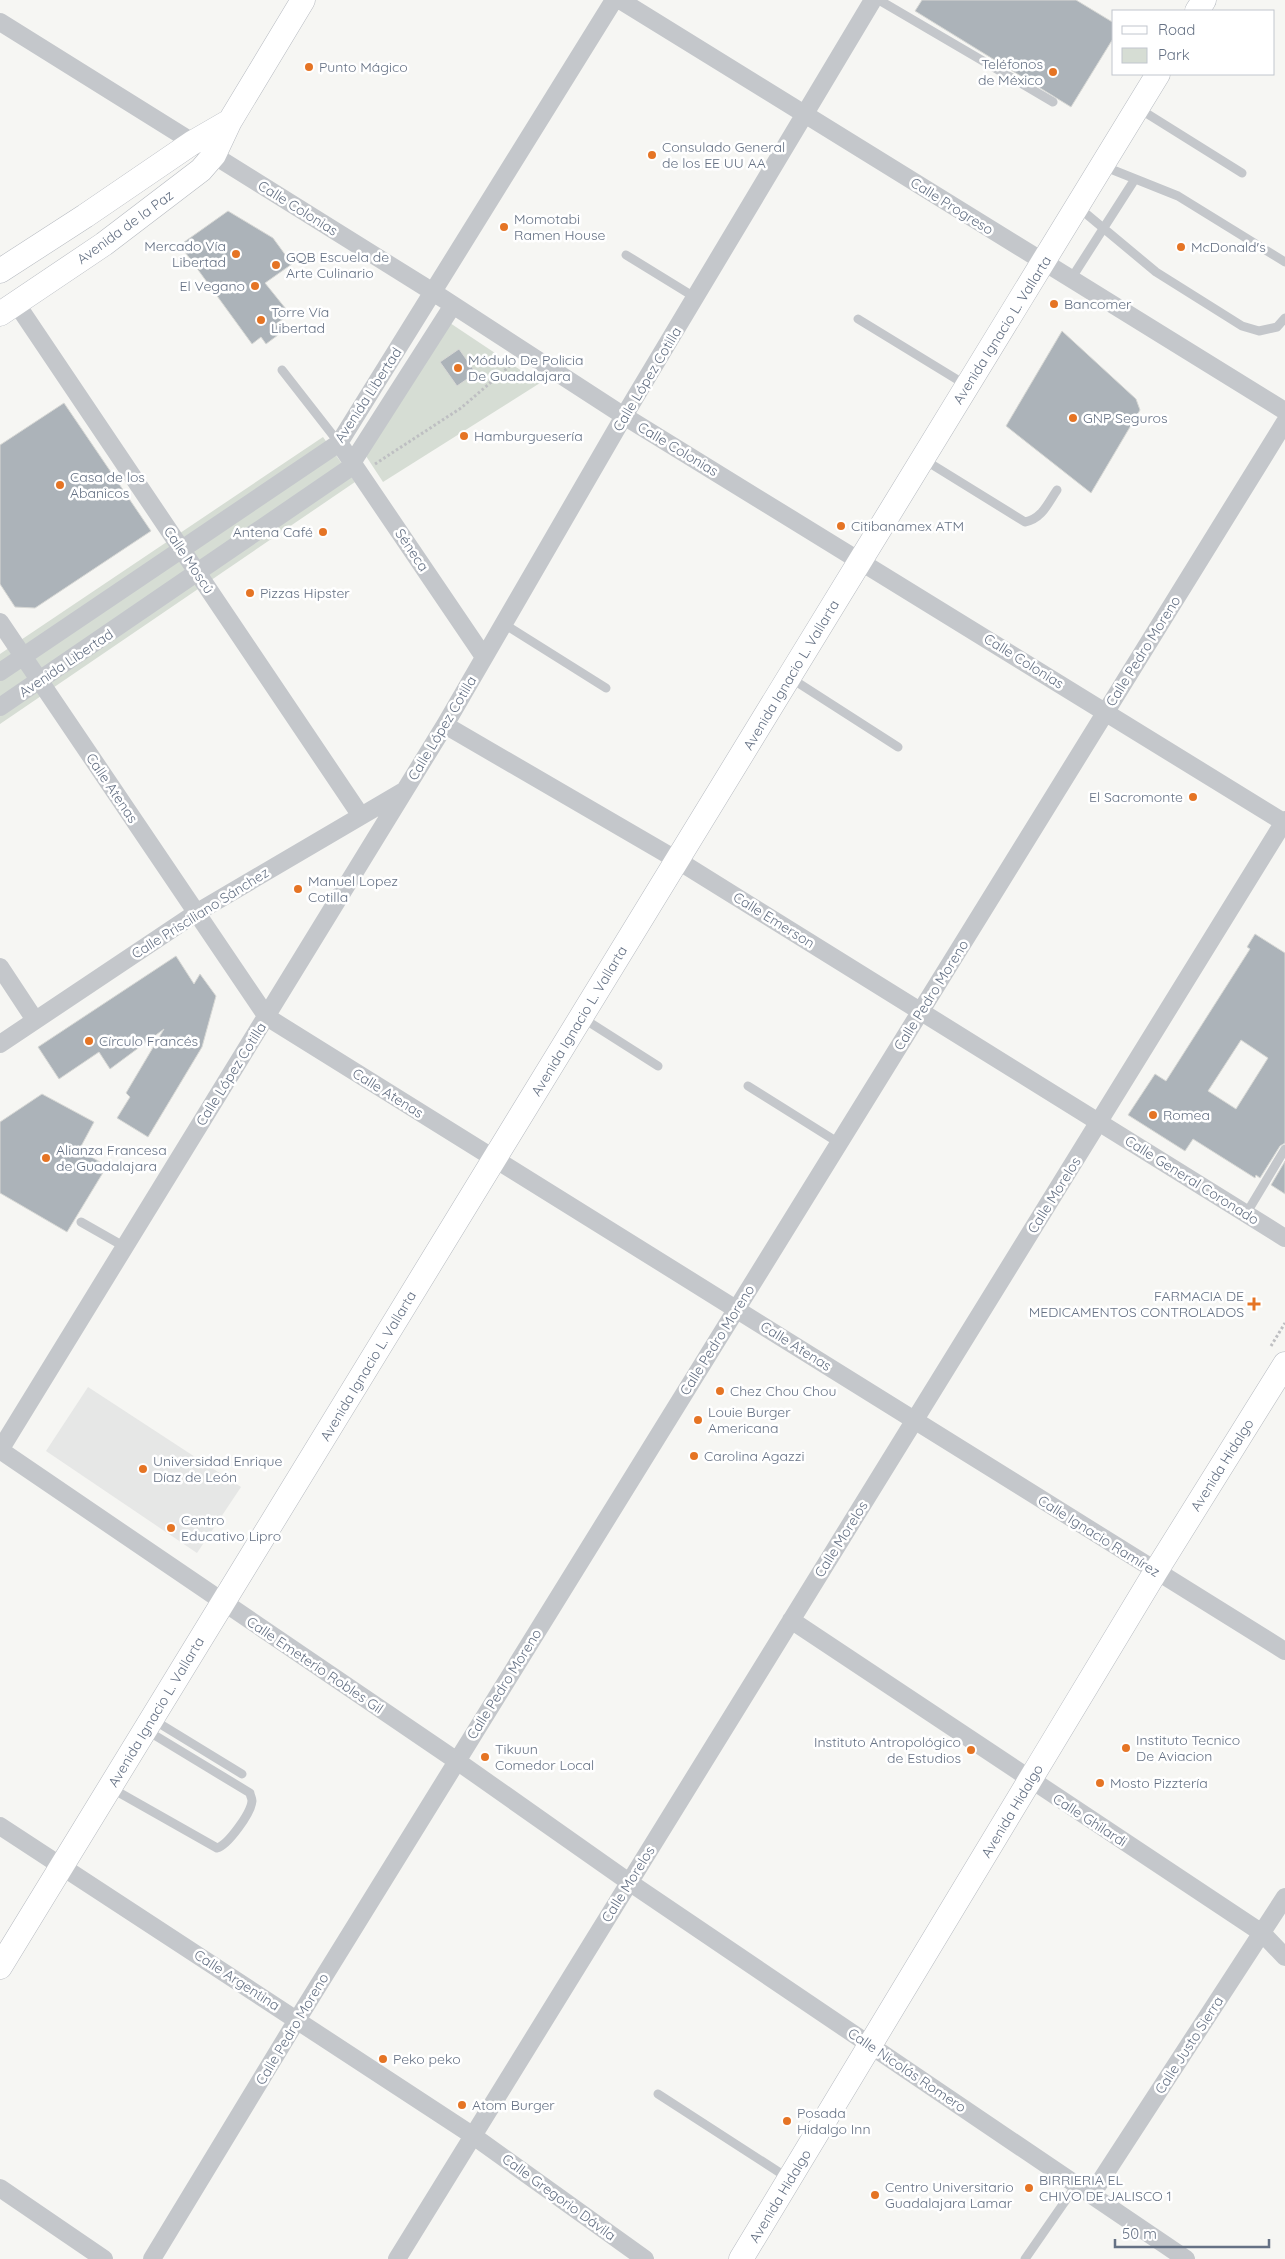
<svg xmlns="http://www.w3.org/2000/svg" width="1285" height="2259" viewBox="0 0 1285 2259" font-family="Quicksand,sans-serif">
  <style>
    .built { fill: #e6e7e6 }
    .green { fill: #d6ddd4 }
    .building { fill: #acb3b9; stroke: #d7d8d5; fill-rule: evenodd }
    .lines { fill: none; stroke-linecap: round; stroke-linejoin: round }
    .secondary-casing { stroke: #b6bac0; stroke-width: 25 }
    .path { stroke: #bebfc2; stroke-width: 3; stroke-dasharray: 2.5 2.5; stroke-linecap: butt }
    .lane { stroke: #c4c7cb; stroke-width: 9 }
    .street { stroke: #c4c7cb; stroke-width: 18 }
    .secondary { stroke: #fff; stroke-width: 24 }
    .poi-dot { fill: #e57424; stroke: #fff; stroke-width: 2 }
    .labels { text-anchor: middle; stroke-width: 5; stroke-linejoin: round; paint-order: stroke }
    .poi-label { font-size: 14px; fill: #657184; stroke: #fff; text-anchor: start }
    .street-label { font-size: 14px; fill: #657184; stroke: #fff }
  </style>
  <rect width="100%" height="100%" fill="#f6f6f3"/>
  <path class="built" d="M88,1387l153,100 -44,66 -151,-102z"/>
  <path class="green" d="M438,315l102,68 -157,99 -19,-29z
    M323,437l32,45 -355,242v-70z"/>
  <path class="building" d="M922,0h154l38,23v14l-43,70 -156,-96z
    M228,211l45,27 19,26 -27,19 25,31 -14,10 6,8 -16,12 -5,-7 -9,7 -72,-99z
    M1062,331l74,68 4,11 -49,83 -85,-67z
    M459,349l17,24 -19,13 -17,-24z
    M64,403l87,128 -116,77 -20,-1 -15,-23v-139z
    M1255,934l30,19v190l-5,3 -20,32 -4,-3 -1,3 -62,-39 -8,12 -57,-36 27,-41 11,7 84,-132 -3,-2zM1241,1040l27,18 -32,51 -28,-18z
    M176,956l18,28 6,-10 16,22 -14,51 -54,90 -31,-19 13,-21 -4,-4 38,-64 -54,40 -11,-17 -40,27 -21,-32z
    M42,1094l52,28 -15,28 28,16 -40,66 -67,-39v-71z
    M1285,1161v33l-14,-9z"/>
  <g class="lines">
    <g class="secondary-casing">
      <path id="secondary" d="M1197,11l7,-11
        M0,271l85,-55 107,-73 38,-22
        M0,314l104,-70 97,-74 13,-15 16,-34 73,-121
        M0,1967l1158,-1893
        M741,2259l415,-688 129,-207"/>
    </g>
    <path class="path" d="M375,464l86,-56 50,-43
      M1271,1346l14,-23"/>
    <path class="lane" d="M879,0l174,102
      M1138,108l104,65
      M1103,166l75,30 107,66
      M1078,207l78,65 86,54 17,5 18,-4 8,-9
      M626,255l70,43
      M1071,279l64,-100
      M858,319l108,66
      M282,370l57,73
      M923,459l102,63c17,-3 23,-19 32,-32
      M504,624l102,64
      M789,677l109,70
      M581,1017l77,49
      M748,1086l91,57
      M1246,1214l39,-65
      M81,1222l44,25
      M152,1719l90,55
      M111,1788l106,60c11,-3 34,-35 35,-47 0,-3 -2,-6 -2,-8l-104,-63
      M658,2094l130,84
      M1025,2259l52,-75"/>
    <path class="street" d="M620,0l665,411
      M0,22l433,270 191,124 661,407
      M16,303l345,513
      M339,443l145,214
      M352,463l101,-158
      M0,622l267,395 1018,634
      M0,672l339,-229 275,-443
      M0,707l354,-242
      M445,725l232,135 608,378
      M0,967l35,53
      M0,1044l196,-131 206,-121
      M0,1450l445,-725 179,-309 249,-416
      M0,1450l457,311 172,121 557,377
      M791,1620l471,313 23,24
      M0,1826l472,309 173,124
      M0,2188l104,71
      M1092,2194l193,-297
      M152,2259l145,-239 988,-1598
      M397,2259l888,-1439"/>
    <use href="#secondary" class="secondary"/>
  </g>
  <g class="poi-dot">
    <circle cx="309" cy="67" r="5"/>
    <circle cx="1053" cy="72" r="5"/>
    <circle cx="652" cy="155" r="5"/>
    <circle cx="504" cy="227" r="5"/>
    <circle cx="1181" cy="247" r="5"/>
    <circle cx="236" cy="254" r="5"/>
    <circle cx="276" cy="265" r="5"/>
    <circle cx="255" cy="286" r="5"/>
    <circle cx="1054" cy="304" r="5"/>
    <circle cx="261" cy="320" r="5"/>
    <circle cx="458" cy="368" r="5"/>
    <circle cx="1073" cy="418" r="5"/>
    <circle cx="464" cy="436" r="5"/>
    <circle cx="60" cy="485" r="5"/>
    <circle cx="841" cy="526" r="5"/>
    <circle cx="323" cy="532" r="5"/>
    <circle cx="250" cy="593" r="5"/>
    <circle cx="1193" cy="797" r="5"/>
    <circle cx="298" cy="889" r="5"/>
    <circle cx="89" cy="1041" r="5"/>
    <circle cx="1153" cy="1115" r="5"/>
    <circle cx="46" cy="1158" r="5"/>
    <path d="M1251.5 1296.5h5v5h5v5h-5v5h-5v-5h-5v-5h5z"/>
    <circle cx="720" cy="1391" r="5"/>
    <circle cx="698" cy="1420" r="5"/>
    <circle cx="694" cy="1456" r="5"/>
    <circle cx="143" cy="1469" r="5"/>
    <circle cx="171" cy="1528" r="5"/>
    <circle cx="1126" cy="1748" r="5"/>
    <circle cx="971" cy="1750" r="5"/>
    <circle cx="485" cy="1757" r="5"/>
    <circle cx="1100" cy="1783" r="5"/>
    <circle cx="383" cy="2059" r="5"/>
    <circle cx="462" cy="2105" r="5"/>
    <circle cx="787" cy="2121" r="5"/>
    <circle cx="1029" cy="2188" r="5"/>
    <circle cx="875" cy="2195" r="5"/>
  </g>
  <g class="labels">
    <g class="poi-label">
      <text x="1043" y="69" text-anchor="end">Teléfonos<tspan x="1043" dy="16">de México</tspan></text>
      <text x="319" y="72">Punto Mágico</text>
      <text x="662" y="152">Consulado General<tspan x="662" dy="16">de los EE UU AA</tspan></text>
      <text x="514" y="224">Momotabi<tspan x="514" dy="16">Ramen House</tspan></text>
      <text x="226" y="251" text-anchor="end">Mercado Vía<tspan x="226" dy="16">Libertad</tspan></text>
      <text x="1191" y="252">McDonald's</text>
      <text x="286" y="262">GQB Escuela de<tspan x="286" dy="16">Arte Culinario</tspan></text>
      <text x="245" y="291" text-anchor="end">El Vegano</text>
      <text x="1064" y="309">Bancomer</text>
      <text x="271" y="317">Torre Vía<tspan x="271" dy="16">Libertad</tspan></text>
      <text x="468" y="365">Módulo De Policia<tspan x="468" dy="16">De Guadalajara</tspan></text>
      <text x="1083" y="423">GNP Seguros</text>
      <text x="474" y="441">Hamburguesería</text>
      <text x="70" y="482">Casa de los<tspan x="70" dy="16">Abanicos</tspan></text>
      <text x="851" y="531">Citibanamex ATM</text>
      <text x="313" y="537" text-anchor="end">Antena Café</text>
      <text x="260" y="598">Pizzas Hipster</text>
      <text x="1183" y="802" text-anchor="end">El Sacromonte</text>
      <text x="308" y="886">Manuel Lopez<tspan x="308" dy="16">Cotilla</tspan></text>
      <text x="99" y="1046">Círculo Francés</text>
      <text x="1163" y="1120">Romea</text>
      <text x="56" y="1155">Alianza Francesa<tspan x="56" dy="16">de Guadalajara</tspan></text>
      <text x="1244" y="1301" text-anchor="end">FARMACIA DE<tspan x="1244" dy="16">MEDICAMENTOS CONTROLADOS</tspan></text>
      <text x="730" y="1396">Chez Chou Chou</text>
      <text x="708" y="1417">Louie Burger<tspan x="708" dy="16">Americana</tspan></text>
      <text x="704" y="1461">Carolina Agazzi</text>
      <text x="153" y="1466">Universidad Enrique<tspan x="153" dy="16">Díaz de León</tspan></text>
      <text x="181" y="1525">Centro<tspan x="181" dy="16">Educativo Lipro</tspan></text>
      <text x="1136" y="1745">Instituto Tecnico<tspan x="1136" dy="16">De Aviacion</tspan></text>
      <text x="961" y="1747" text-anchor="end">Instituto Antropológico<tspan x="961" dy="16">de Estudios</tspan></text>
      <text x="495" y="1754">Tikuun<tspan x="495" dy="16">Comedor Local</tspan></text>
      <text x="1110" y="1788">Mosto Pizztería</text>
      <text x="393" y="2064">Peko peko</text>
      <text x="472" y="2110">Atom Burger</text>
      <text x="797" y="2118">Posada<tspan x="797" dy="16">Hidalgo Inn</tspan></text>
      <text x="1039" y="2185">BIRRIERIA EL<tspan x="1039" dy="16">CHIVO DE JALISCO 1</tspan></text>
      <text x="885" y="2192">Centro Universitario<tspan x="885" dy="16">Guadalajara Lamar</tspan></text>
    </g>
    <g class="street-label">
      <text transform="translate(952 206) rotate(32)" y="5">Calle Progreso</text>
      <text transform="translate(298 208) rotate(32)" y="5">Calle Colonias</text>
      <text transform="translate(125 227) rotate(-36)" y="5">Avenida de la Paz</text>
      <text transform="translate(1002 330) rotate(-58)" y="5">Avenida Ignacio L. Vallarta</text>
      <text transform="translate(647 379) rotate(-59)" y="5">Calle López Cotilla</text>
      <text transform="translate(368 395) rotate(-57)" y="5">Avenida Libertad</text>
      <text transform="translate(678 449) rotate(31)" y="5">Calle Colonias</text>
      <text transform="translate(412 550) rotate(56)" y="5">Séneca</text>
      <text transform="translate(189 560) rotate(56)" y="5">Calle Moscú</text>
      <text transform="translate(1143 651) rotate(-58)" y="5">Calle Pedro Moreno</text>
      <text transform="translate(1024 661) rotate(32)" y="5">Calle Colonias</text>
      <text transform="translate(66 663) rotate(-34)" y="5">Avenida Libertad</text>
      <text transform="translate(791 675) rotate(-59)" y="5">Avenida Ignacio L. Vallarta</text>
      <text transform="translate(442 728) rotate(-59)" y="5">Calle López Cotilla</text>
      <text transform="translate(112 788) rotate(56)" y="5">Calle Atenas</text>
      <text transform="translate(200 913) rotate(-32)" y="5">Calle Prisciliano Sánchez</text>
      <text transform="translate(774 920) rotate(32)" y="5">Calle Emerson</text>
      <text transform="translate(931 995) rotate(-58)" y="5">Calle Pedro Moreno</text>
      <text transform="translate(579 1021) rotate(-59)" y="5">Avenida Ignacio L. Vallarta</text>
      <text transform="translate(231 1074) rotate(-58)" y="5">Calle López Cotilla</text>
      <text transform="translate(388 1093) rotate(32)" y="5">Calle Atenas</text>
      <text transform="translate(1192 1180) rotate(32)" y="5">Calle General Coronado</text>
      <text transform="translate(1054 1195) rotate(-58)" y="5">Calle Morelos</text>
      <text transform="translate(717 1340) rotate(-58)" y="5">Calle Pedro Moreno</text>
      <text transform="translate(796 1346) rotate(32)" y="5">Calle Atenas</text>
      <text transform="translate(368 1366) rotate(-59)" y="5">Avenida Ignacio L. Vallarta</text>
      <text transform="translate(1222 1465) rotate(-58)" y="5">Avenida Hidalgo</text>
      <text transform="translate(1099 1536) rotate(32)" y="5">Calle Ignacio Ramírez</text>
      <text transform="translate(841 1539) rotate(-58)" y="5">Calle Morelos</text>
      <text transform="translate(315 1665) rotate(34)" y="5">Calle Emeterio Robles Gil</text>
      <text transform="translate(504 1684) rotate(-58)" y="5">Calle Pedro Moreno</text>
      <text transform="translate(156 1712) rotate(-59)" y="5">Avenida Ignacio L. Vallarta</text>
      <text transform="translate(1012 1811) rotate(-59)" y="5">Avenida Hidalgo</text>
      <text transform="translate(1090 1820) rotate(33)" y="5">Calle Ghilardi</text>
      <text transform="translate(628 1884) rotate(-58)" y="5">Calle Morelos</text>
      <text transform="translate(237 1980) rotate(33)" y="5">Calle Argentina</text>
      <text transform="translate(292 2029) rotate(-59)" y="5">Calle Pedro Moreno</text>
      <text transform="translate(1189 2045) rotate(-57)" y="5">Calle Justo Sierra</text>
      <text transform="translate(907 2070) rotate(34)" y="5">Calle Nicolás Romero</text>
      <text transform="translate(780 2196) rotate(-59)" y="5">Avenida Hidalgo</text>
      <text transform="translate(559 2197) rotate(36)" y="5">Calle Gregorio Dávila</text>
    </g>
  </g>
  <rect x="1112" y="10" width="162" height="65" fill="#ffffff" stroke="#c1c6ce"/>
  <rect x="1122" y="26" width="25" height="8" fill="#ffffff" stroke="#c1c6ce"/>
  <text x="1158" y="35" font-size="15" fill="#657184">Road</text>
  <rect x="1122" y="48" width="25" height="15" fill="#d6ddd4" stroke="#c1c6ce"/>
  <text x="1158" y="60" font-size="15" fill="#657184">Park</text>
  <path d="M1115 2239v8h154v-8" fill="none" stroke="#657184" stroke-width="2.5"/>
  <text x="1122" y="2239" font-size="15" fill="#657184" stroke="#ffffff" stroke-width="4" paint-order="stroke">50 m</text>
</svg>
